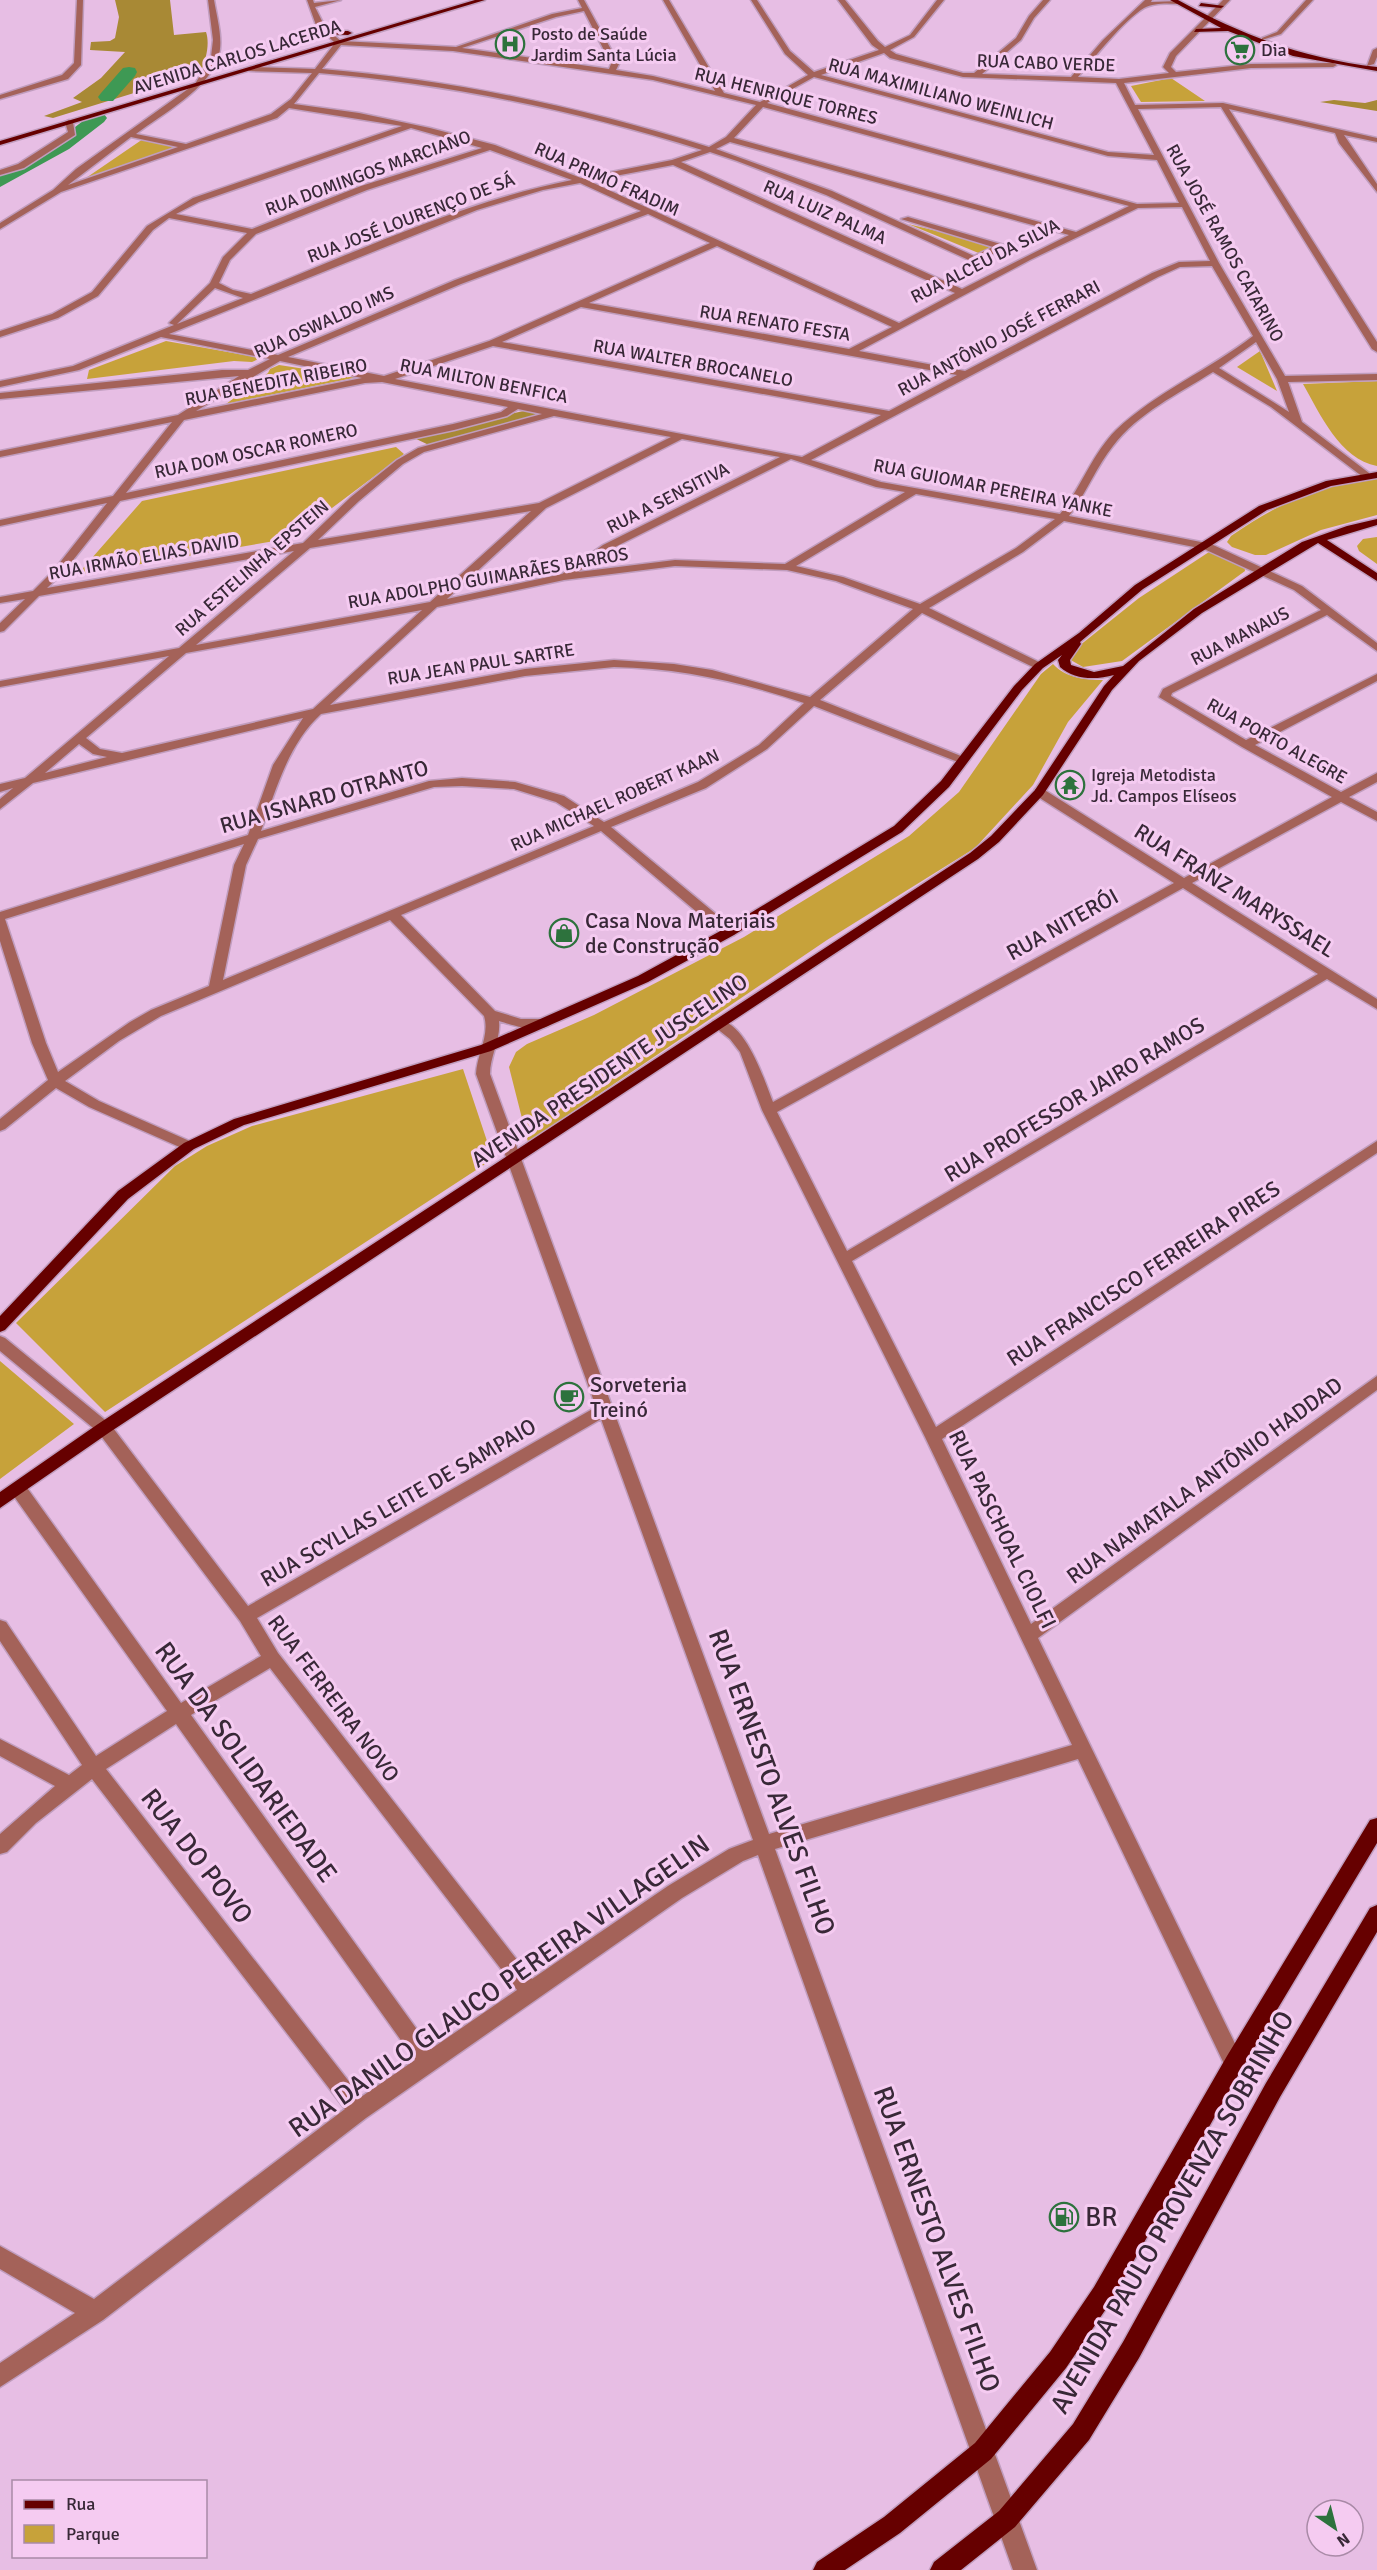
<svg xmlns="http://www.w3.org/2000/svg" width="1377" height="2570" viewBox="0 0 1377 2570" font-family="Signika,sans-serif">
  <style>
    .green { fill: #c7a23a }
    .forest { fill: #a88935 }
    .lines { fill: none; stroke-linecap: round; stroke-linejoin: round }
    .river { fill: #3e9954; fill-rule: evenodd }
    .minor-casing { stroke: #c09dbe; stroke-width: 3 }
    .major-casing { stroke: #c09dbe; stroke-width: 3 }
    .minor { fill: #a46259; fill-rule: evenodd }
    .major { fill: #600; fill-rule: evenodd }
    .labels { text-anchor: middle; stroke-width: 6; stroke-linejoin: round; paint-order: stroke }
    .far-poi-label { font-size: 18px; fill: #382837; stroke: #f5cbf1; text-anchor: start }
    .far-street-label { font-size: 18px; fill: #382837; stroke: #f5cbf1 }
    .street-label { font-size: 22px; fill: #382837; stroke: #f5cbf1 }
    .poi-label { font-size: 22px; fill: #382837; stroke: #f5cbf1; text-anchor: start }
    .near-street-label { font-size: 27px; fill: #382837; stroke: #f5cbf1 }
    .near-poi-label { font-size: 27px; fill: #382837; stroke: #f5cbf1; text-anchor: start }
  </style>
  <rect width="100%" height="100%" fill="#e7bee4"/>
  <path class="green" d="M1171,78l34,23 -64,1 -10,-16z
    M143,139l35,7 -95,34z
    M908,224l91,22 -18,8z
    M166,341l95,17 -9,4 -18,-1 -147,18 2,-9z
    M1260,351l17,40 -40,-24z
    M279,365l79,12 -132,27 42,-31 2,-4z
    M1377,381v85c-37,-7 -57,-52 -74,-82z
    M396,447l8,7 -112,84 -215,37 65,-74z
    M1377,477v38l-56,15 -55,25h-11l-23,-8 -5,-5 4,-6c51,-35 85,-49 146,-59z
    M1377,537v27l-18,-13 -2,-5 6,-7z
    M1209,552l10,1 25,11 1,7 -123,90 -39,6 -14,-8v-5l70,-56z
    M1053,664c13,14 32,16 50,16l-35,42 -35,63 -58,63 -148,92 -299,202 -19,-75 7,-15 11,-8 67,-29 150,-78 165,-101 50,-44 82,-118z
    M463,1069l30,90 -388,253 -89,-89 159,-157 32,-20 45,-20z
    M0,1361l74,63 -74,55z"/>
  <path class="forest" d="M115,0h55l4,35 32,-3c4,12 0,27 -5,39l-5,2 -19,-6 -43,16 13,6 -94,29 -9,-2 38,-14 -9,-4 28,-20 24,-26 -35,-2 1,-8 19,-1 5,-3 4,-21z
    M1334,100l31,3 12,-3v11l-57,-9z
    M532,409l11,6 -112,31 -19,-9z"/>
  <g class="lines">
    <path class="river" d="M129,67l6,1 2,4 -2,4 -22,25h-12l-3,-4 3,-4 22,-25z
      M98,113l6,1 3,4 -3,4 -35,27 -69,38v-13l57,-33 35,-27z"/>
    <g class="minor-casing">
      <path id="minor" d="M77,0h6l-2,65 -13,14 -68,20v-4l62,-20 12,-12z
        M208,0h6c3,18 9,38 5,55 -9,34 -57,59 -83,79l50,10 85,-30 20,-15 21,-26 -62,-2 -4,-2 4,-2 65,2 20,-26 -19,-18 -9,-25h6l1,3 27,-3 -26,7 11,22 15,12 115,6 96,-33 30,-6 -4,-8h6l35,64 -3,6 37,6 62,15 -52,-91h6l55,93 36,9 48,-27 -23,-21 -34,-54h6l33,51 24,21 65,-22 -7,-5 -34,-45h7l33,41 7,6 25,-12 27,-35h7l-30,37 -24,13 6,4 67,19h11l42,-35 13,-22 14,-16h7l-16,18 -13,22 -39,34 89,3 32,-37 42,-40h7l-1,2 28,-1 -2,3c-10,-1 -23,-1 -33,4 -20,12 -50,50 -66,69l41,2 50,-6 -6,-6 7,-14 53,-53h7l-54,56 -5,11 5,5 75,-8 82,-1 4,2 -4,2 -82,1 -127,15 11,22 88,-2 154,35v4l-33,-7 33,49v8l-38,-49 -4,-10 -106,-24 148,233v10l-5,-3 -151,-242 -83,2 81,154 66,113 92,-2v6l-89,2 14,40 67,51v4h-6l-92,-70 -58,-35c-35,22 -75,41 -100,74 -17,21 -27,48 -44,70l142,28 91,42 75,57v8l-50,-36 -155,78 -1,3 75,44 131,-66v7l-122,64 86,47 36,-19v9l-28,15 28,15v9l-36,-19 -149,81 185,116v10l-50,-30 -475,282 84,166 441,-286v12l-435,286 89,185 346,-248v14l-339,248 203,418 3,7 -3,7 -7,3 -7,-3 -149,-311 -303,90 262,721h-24l-255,-715 -15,6 -61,37 -316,220 -263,202 -103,67v-24l75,-50 -75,-44v-23l94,53 251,-190 -253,-330 -56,44 -29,29 -7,2v-20l55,-48 -55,-30v-17l69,36 13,-10 -82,-124v-21l6,2 90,134 71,-45 -154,-216 -2,-5 2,-5 6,-1 6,1 156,218 80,-47 -21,-35 -142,-189 -98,-81v-15l5,2 105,86 138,182 348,-199 -120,-333c1,-20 14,-39 8,-58l-94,-96 -229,96 -42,25 -54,40 34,20 95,42 2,3 -2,3h-10l-95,-42 -33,-19 -51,41 -5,2v-12l48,-39 -16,-37 -32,-102v-29l248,-77 25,-70 30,-47 -270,65 -33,26v-10l13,-11 -13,4v-8l25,-6 144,-122 -169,31v-6l179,-33 115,-97 -255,45 -35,35 -4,1v-9l25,-24 -25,4v-6l33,-6 21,-21 53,-67 -107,23v-6l113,-24 59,-74 -172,35v-6l178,-36 61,-39 -239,23v-6l222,-23h26l22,-11 -109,-22 -82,33 -79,17v-6l73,-15 101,-41 -5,-2 41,-40 13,-26 24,-24 -78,-15 -16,12 -55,66 -40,22 -58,19v-6l52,-17 40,-22 55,-66 46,-28 209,-72 -113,-18 -12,10 -216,74 -61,37v-6l53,-33 23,-21 119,-85 16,-27 2,-17zM584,11l27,53 -2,5 -147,-21 94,-31zM341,45l112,6 200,29 103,25 -30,32 -17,10c-127,-40 -255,-67 -387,-78zM884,53l6,5 73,19 153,6 38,72 -46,-3 -287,-77zM319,73c131,11 258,38 383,77l-30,10 -91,18 -86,-33 -65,-17 -71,-15 -65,-9zM814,77l294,79 49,4 22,43 -42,1 -370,-101zM763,107l366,99 -53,26 -342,-94zM411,128l71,20 -121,38 -109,43 -76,-15 23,-12zM131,137l47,10 -110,38zM730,142l339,93 -107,54 -281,-127 29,-10 27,9 89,34 145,66h6l27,-12v-4l-96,-28 -7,2 92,28 -19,9 -142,-65 -116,-42zM490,150l82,30c-111,22 -216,72 -321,114l-18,-4 -14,-7 11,-23 26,-26 111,-44zM673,165l282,128 -56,30 -310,-142zM580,183l61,28 -186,69 -177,75 -109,-21 308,-124 66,-20zM1182,207l28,54 -31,1 -27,11 -187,98 -106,-20 171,-91 108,-52zM648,214l62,29 -221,98 -105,35 -96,-19 173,-73zM717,246l175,81 -43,22 -260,-46zM1212,266l41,70c-44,34 -97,56 -137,94 -24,24 -35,58 -56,84l-179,-32 -70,-22 347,-183 22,-10zM215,288l28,10 -66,26zM581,307l376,68 -68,36 -387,-69zM1256,342l21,37 12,33 -70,-44zM493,346l388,69 -79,42 -407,-78zM280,361l82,17 -166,33zM382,382l126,25 -7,5 -48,12 -327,69 58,-73 181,-37zM518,409l24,5 -124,34 -21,12 -46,37 -48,46 -256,45 15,-14 58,-73 334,-71 53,-14zM554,416l117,21 -132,66 -221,37 41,-39 44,-37 21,-12zM682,439l98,18 -177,88 -41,29 -115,25 99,-91zM791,459l85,28 29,5 -120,72 -110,-4 -97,12 33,-23zM916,494l139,25 -39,29 -96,56 -77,-27 -47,-11zM531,511l-101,91 -234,43 114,-97zM1064,521l140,28 90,41 27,20 -158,79 -4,8 83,50 90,50 -148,81 -141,-89h-8v6l139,88 -401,219c-8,-20 -30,-89 -60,-81l-2,3 19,15 10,13 22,58 163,327 147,308 -303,89 -279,-760c0,-18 11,-35 9,-53 14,4 41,14 53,2l-7,-4h-24l-26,-8 -94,-96 200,-84 123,104h10v-6l-123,-102 95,-39 61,-39 47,-43 144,56h8v-4l-146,-58 102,-87 113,55h8v-4l-114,-56 94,-56zM675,566l112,4 49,11 77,28 -103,88 -98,-27 -38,-6 -60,-4 -89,9 -195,36 107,-98 127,-27zM422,610l-109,99 -191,44 -22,-4 -14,-11 100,-85zM614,667c66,1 128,15 190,36l-45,42 -61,37 -94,40 -40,-26 -49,-14 -53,-4 -33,3 -168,50c15,-41 27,-87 60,-117l204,-38zM79,744l14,10 14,3 -62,16zM462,786l52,3 42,13 38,24 -371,154 23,-115 12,-26 176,-52zM244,844l-10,21 -25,121 -58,24 -21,12 -72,50 -12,-29 -41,-124zM1183,888l135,86 -471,277 -70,-139zM601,1419l152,421 -24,9 -61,37 -136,93 -254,-326 -21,-35zM270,1668l247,322 -86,59 -240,-334zM176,1724l239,336 -54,37 -255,-328z
        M1306,0h7l-32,34 -19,6v-2l15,-6z
        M1377,48v9l-3,7 -7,2 6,-16z
        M69,120l4,2 2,13 -51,33 -24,7v-5l18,-6 50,-32 -3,-10z"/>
    </g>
    <g class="major-casing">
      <path id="major" d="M475,0h10l-485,145v-4z
        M1170,0h8c66,36 124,58 199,67v4l-84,-15 -65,-25 -34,1 2,-3 25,-1z
        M1201,3l23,3 -3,2 -22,-2z
        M323,31h25l4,2 -4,2 -23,-1z
        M1377,472v6l-46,8 -64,24 -124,79 -63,53 1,2 -11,16 1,5 23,7 29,-6 71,-57 108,-67 45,-16 30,-7v6l-50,15 50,33v8l-59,-38 -116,70 -63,48 -27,29 -69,105 -44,47 -21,17 -868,573 -110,76v-16l98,-68 872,-571 21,-17 44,-46 69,-104 10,-11c-18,5 -40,5 -54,-8l-2,-7 4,-5 -19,13 -21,22 -73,97 -47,45 -168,103 -86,47 -157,69 -247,74 -50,24 -66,50 -123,131 -5,2v-16l118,-125 66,-48 50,-24 247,-74 157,-69 86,-47 170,-103 47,-45 73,-95 21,-22 44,-31 56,-48 124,-79 67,-25z
        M1377,1818v25l-136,227 -131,233 -44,65 -75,91 -91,74 -55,37h-32l4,-8 67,-45 91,-74 75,-91 44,-65 133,-231 143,-236z
        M1377,1905v27l-97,165 -141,261 -50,82 -74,87 -54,43h-31l4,-8 65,-51 74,-87 50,-82 143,-259 104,-175z"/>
    </g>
    <use href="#minor" class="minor"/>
    <use href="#major" class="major"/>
  </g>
  <defs>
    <g id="hospital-ring" transform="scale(1.5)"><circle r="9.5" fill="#f5cbf1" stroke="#2d723d" stroke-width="1.5"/><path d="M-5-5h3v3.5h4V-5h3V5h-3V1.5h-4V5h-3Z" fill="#2d723d"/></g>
    <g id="supermarket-ring" transform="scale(1.5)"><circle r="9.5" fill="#f5cbf1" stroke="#2d723d" stroke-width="1.5"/><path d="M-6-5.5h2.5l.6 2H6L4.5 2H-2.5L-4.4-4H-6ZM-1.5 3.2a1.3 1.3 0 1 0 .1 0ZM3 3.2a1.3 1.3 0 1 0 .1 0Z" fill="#2d723d"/></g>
    <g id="temple-ring" transform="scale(1.5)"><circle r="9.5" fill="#f5cbf1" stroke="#2d723d" stroke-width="1.5"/><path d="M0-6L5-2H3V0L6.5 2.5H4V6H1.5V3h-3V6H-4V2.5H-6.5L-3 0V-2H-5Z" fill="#2d723d"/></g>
    <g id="shop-ring" transform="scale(1.5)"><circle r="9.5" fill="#f5cbf1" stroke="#2d723d" stroke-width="1.5"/><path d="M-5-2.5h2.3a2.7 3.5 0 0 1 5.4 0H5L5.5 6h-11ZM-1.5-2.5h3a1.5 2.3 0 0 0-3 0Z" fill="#2d723d"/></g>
    <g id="cafe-ring" transform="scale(1.5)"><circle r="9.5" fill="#f5cbf1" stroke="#2d723d" stroke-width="1.5"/><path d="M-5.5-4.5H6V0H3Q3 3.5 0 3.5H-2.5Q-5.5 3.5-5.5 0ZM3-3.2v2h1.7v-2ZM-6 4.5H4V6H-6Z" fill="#2d723d"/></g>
    <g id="fuel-ring" transform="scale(1.5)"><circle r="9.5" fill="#f5cbf1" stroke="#2d723d" stroke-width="1.5"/><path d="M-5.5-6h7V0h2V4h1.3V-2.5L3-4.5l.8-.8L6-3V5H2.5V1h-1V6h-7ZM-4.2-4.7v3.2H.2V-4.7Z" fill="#2d723d"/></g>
  </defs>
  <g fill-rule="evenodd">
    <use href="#hospital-ring" x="510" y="44"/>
    <use href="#supermarket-ring" x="1240" y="50"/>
    <use href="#temple-ring" x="1070" y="785"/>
    <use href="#shop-ring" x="564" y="933"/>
    <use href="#cafe-ring" x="569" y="1397"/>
    <use href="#fuel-ring" x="1064" y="2217"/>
  </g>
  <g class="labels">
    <g class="far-poi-label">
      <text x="531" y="40">Posto de Saúde<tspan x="531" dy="21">Jardim Santa Lúcia</tspan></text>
      <text x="1261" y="56">Dia</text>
      <text x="1091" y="781">Igreja Metodista<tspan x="1091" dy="21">Jd. Campos Elíseos</tspan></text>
    </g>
    <g class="far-street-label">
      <text transform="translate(237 57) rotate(-17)" y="6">AVENIDA CARLOS LACERDA</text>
      <text transform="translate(1046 63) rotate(2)" y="6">RUA CABO VERDE</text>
      <text transform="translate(941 94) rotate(15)" y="6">RUA MAXIMILIANO WEINLICH</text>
      <text transform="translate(786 96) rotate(14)" y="6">RUA HENRIQUE TORRES</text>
      <text transform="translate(368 173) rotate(-20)" y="6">RUA DOMINGOS MARCIANO</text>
      <text transform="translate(607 179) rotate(24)" y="6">RUA PRIMO FRADIM</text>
      <text transform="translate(825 212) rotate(24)" y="6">RUA LUIZ PALMA</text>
      <text transform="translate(411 218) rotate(-21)" y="6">RUA JOSÉ LOURENÇO DE SÁ</text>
      <text transform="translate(1225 243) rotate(61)" y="6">RUA JOSÉ RAMOS CATARINO</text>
      <text transform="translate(985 261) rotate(-27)" y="6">RUA ALCEU DA SILVA</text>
      <text transform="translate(324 322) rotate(-24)" y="6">RUA OSWALDO IMS</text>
      <text transform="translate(775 323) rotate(9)" y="6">RUA RENATO FESTA</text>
      <text transform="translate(999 338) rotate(-28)" y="6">RUA ANTÔNIO JOSÉ FERRARI</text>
      <text transform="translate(693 363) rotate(10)" y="6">RUA WALTER BROCANELO</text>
      <text transform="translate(484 381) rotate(11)" y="6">RUA MILTON BENFICA</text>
      <text transform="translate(276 382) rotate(-11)" y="6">RUA BENEDITA RIBEIRO</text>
      <text transform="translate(256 451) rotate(-12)" y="6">RUA DOM OSCAR ROMERO</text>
      <text transform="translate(993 488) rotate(11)" y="6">RUA GUIOMAR PEREIRA YANKE</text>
      <text transform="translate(668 498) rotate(-27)" y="6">RUA A SENSITIVA</text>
      <text transform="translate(144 557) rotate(-10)" y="6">RUA IRMÃO ELIAS DAVID</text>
      <text transform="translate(252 568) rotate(-41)" y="6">RUA ESTELINHA EPSTEIN</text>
      <text transform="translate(488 578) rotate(-10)" y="6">RUA ADOLPHO GUIMARÃES BARROS</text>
      <text transform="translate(1240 636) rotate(-27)" y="6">RUA MANAUS</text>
      <text transform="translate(481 664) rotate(-9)" y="6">RUA JEAN PAUL SARTRE</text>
      <text transform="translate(1277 741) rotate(29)" y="6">RUA PORTO ALEGRE</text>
      <text transform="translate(615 800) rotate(-24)" y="6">RUA MICHAEL ROBERT KAAN</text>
    </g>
    <g class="street-label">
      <text transform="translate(324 796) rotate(-16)" y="8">RUA ISNARD OTRANTO</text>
      <text transform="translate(1235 890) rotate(32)" y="8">RUA FRANZ MARYSSAEL</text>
      <text transform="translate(1062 924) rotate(-29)" y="8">RUA NITERÓI</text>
      <text transform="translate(609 1070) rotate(-34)" y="8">AVENIDA PRESIDENTE JUSCELINO</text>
      <text transform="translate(1074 1099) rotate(-31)" y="8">RUA PROFESSOR JAIRO RAMOS</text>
      <text transform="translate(1143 1273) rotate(-33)" y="8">RUA FRANCISCO FERREIRA PIRES</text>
      <text transform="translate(1204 1480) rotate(-36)" y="8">RUA NAMATALA ANTÔNIO HADDAD</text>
      <text transform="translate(398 1502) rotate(-30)" y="8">RUA SCYLLAS LEITE DE SAMPAIO</text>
      <text transform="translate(1003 1529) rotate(64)" y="8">RUA PASCHOAL CIOLFI</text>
      <text transform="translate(334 1698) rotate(53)" y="8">RUA FERREIRA NOVO</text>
    </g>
    <g class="poi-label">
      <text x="585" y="928">Casa Nova Materiais<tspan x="585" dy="25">de Construção</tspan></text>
      <text x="590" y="1392">Sorveteria<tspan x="590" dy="25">Treinó</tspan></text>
    </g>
    <g class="near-street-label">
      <text transform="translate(246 1762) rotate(54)" y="9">RUA DA SOLIDARIEDADE</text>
      <text transform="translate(772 1782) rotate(70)" y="9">RUA ERNESTO ALVES FILHO</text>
      <text transform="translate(197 1856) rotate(52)" y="9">RUA DO POVO</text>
      <text transform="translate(499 1986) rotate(-35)" y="9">RUA DANILO GLAUCO PEREIRA VILLAGELIN</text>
      <text transform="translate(1172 2212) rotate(-60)" y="9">AVENIDA PAULO PROVENZA SOBRINHO</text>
      <text transform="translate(937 2239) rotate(70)" y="9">RUA ERNESTO ALVES FILHO</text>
    </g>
    <g class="near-poi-label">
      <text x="1085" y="2226">BR</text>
    </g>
  </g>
  <rect x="12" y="2480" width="195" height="78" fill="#f5cbf1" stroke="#a98aa7" stroke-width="1.5"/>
  <rect x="24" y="2500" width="30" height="9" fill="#660000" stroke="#a98aa7" stroke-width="1.5"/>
  <text x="66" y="2510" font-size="18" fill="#382837">Rua</text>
  <rect x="24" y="2525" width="30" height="18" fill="#c7a23a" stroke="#a98aa7" stroke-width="1.5"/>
  <text x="66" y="2540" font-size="18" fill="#382837">Parque</text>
  <g transform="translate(1335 2528) rotate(145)"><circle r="28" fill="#f5cbf1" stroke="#a98aa7" stroke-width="1.5"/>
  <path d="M0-4.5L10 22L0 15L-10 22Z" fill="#2d723d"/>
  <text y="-9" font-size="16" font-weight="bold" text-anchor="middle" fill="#382837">N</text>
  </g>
</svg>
